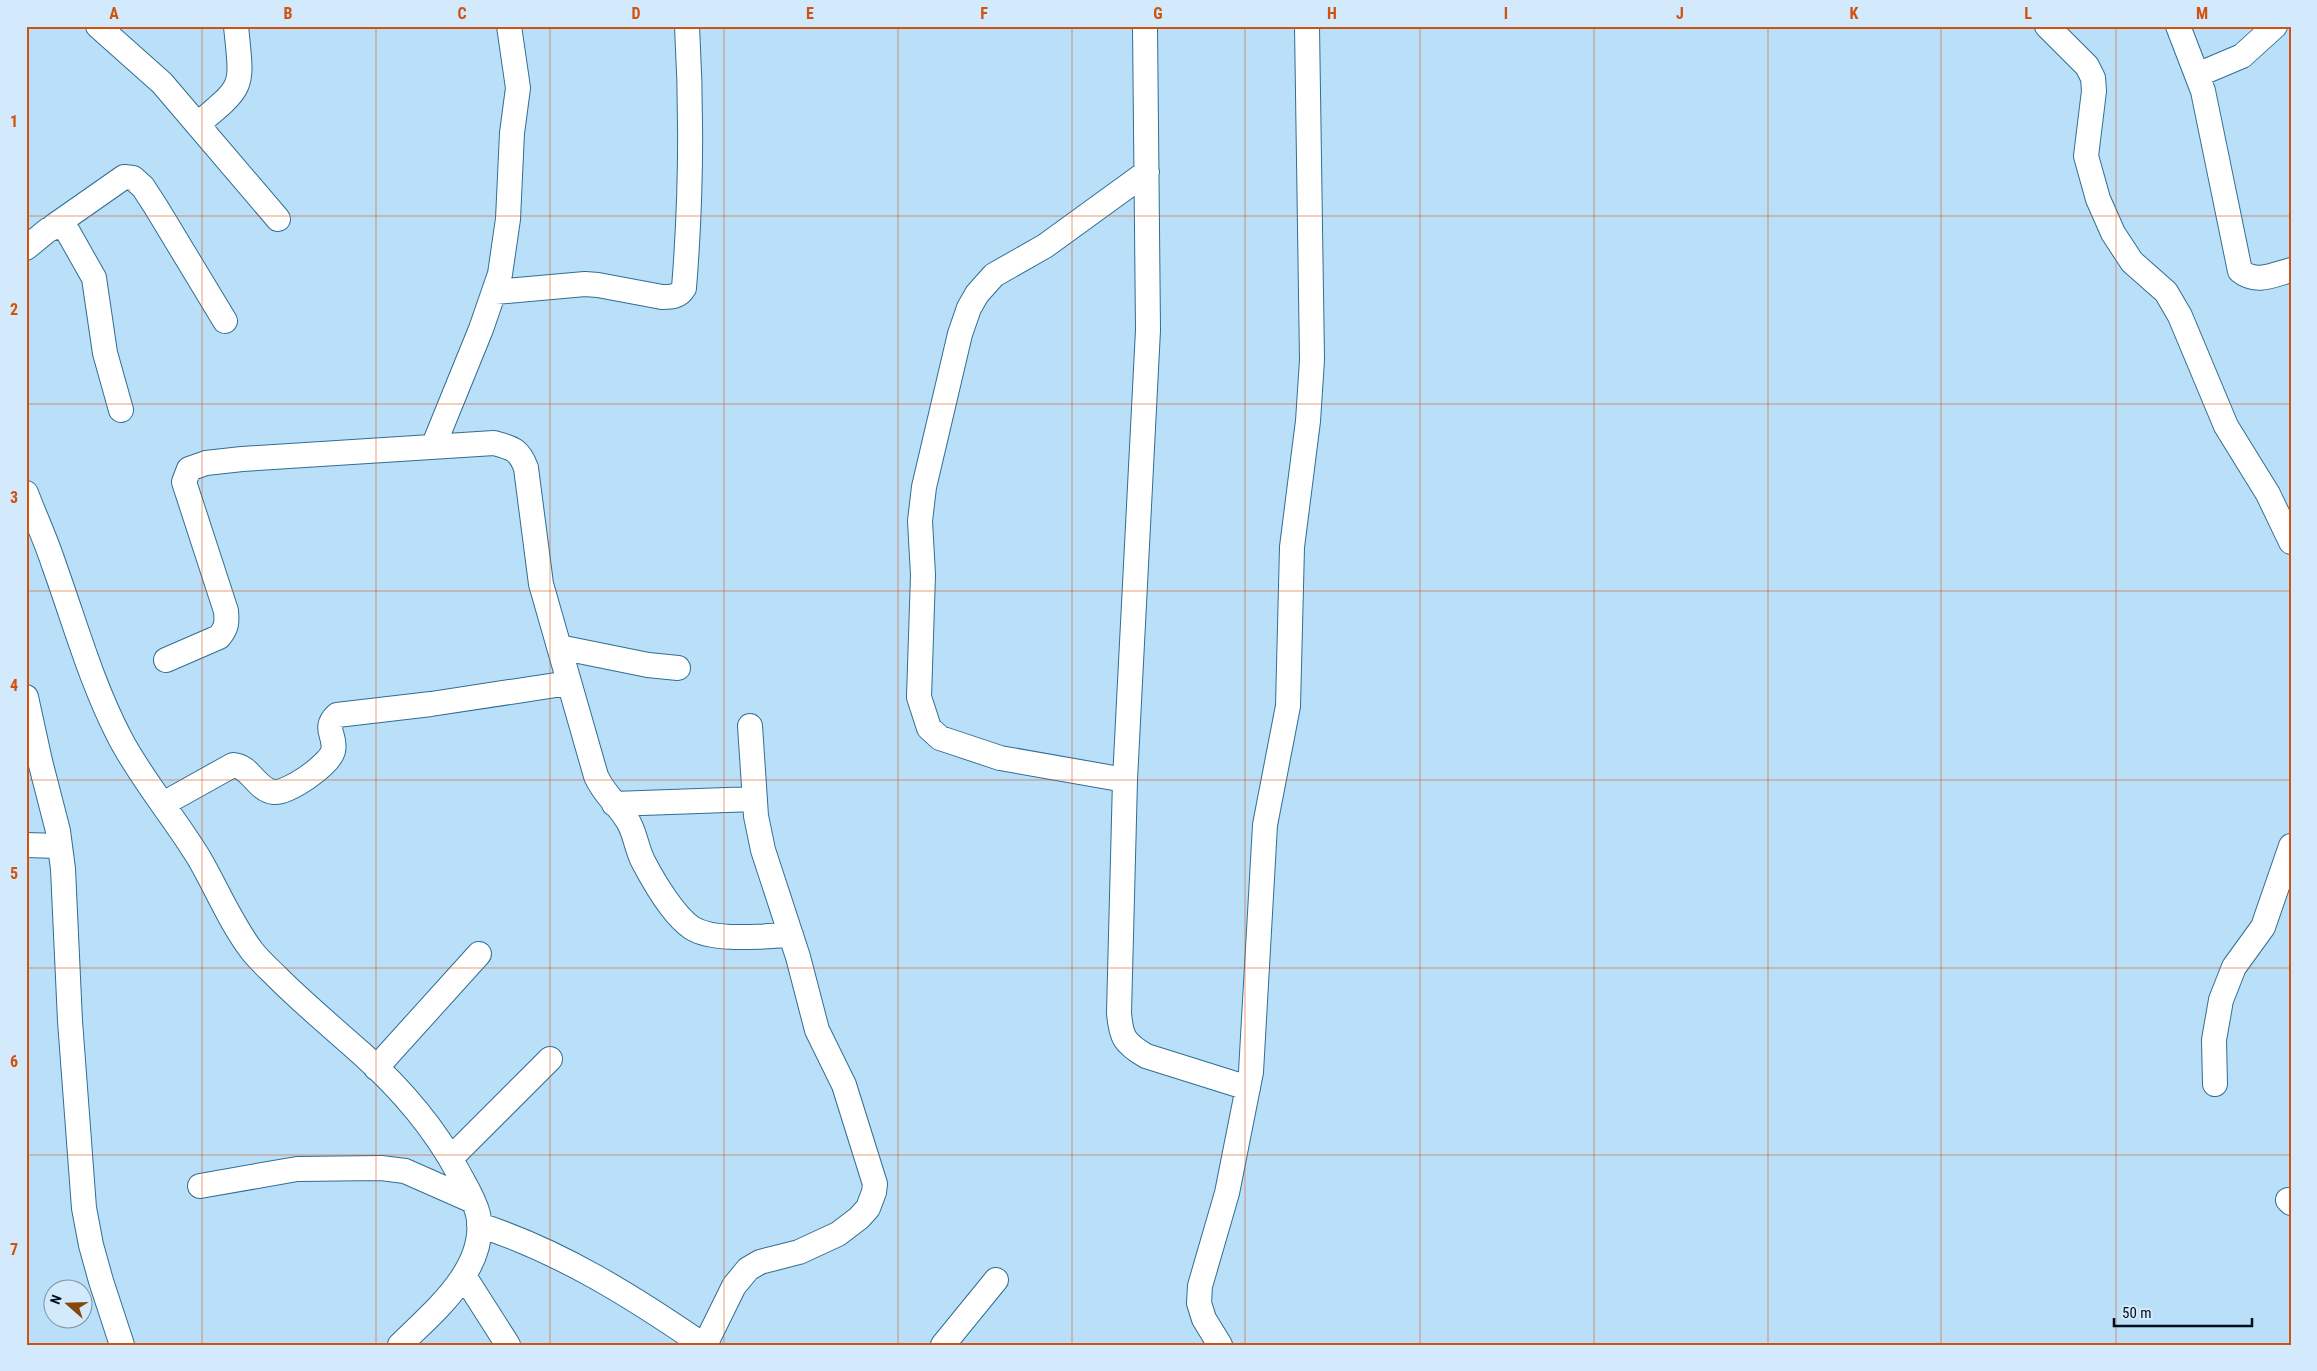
<svg xmlns="http://www.w3.org/2000/svg" width="2317" height="1371" viewBox="0 0 2317 1371" font-family="'Roboto Condensed',sans-serif">
  <style>
    .lines { fill: none; stroke-linecap: round; stroke-linejoin: round }
    .minor-casing { stroke: #306e93; stroke-width: 26 }
    .minor { stroke: #fff; stroke-width: 24 }
    .grid { fill: none; stroke: #d1520e; stroke-width: 1; stroke-opacity: 0.55 }
    .neatline { fill: none; stroke: #d1520e; stroke-width: 2 }
    .grid-label { font-size: 16px; text-anchor: middle; font-weight: bold; fill: #d1520e }
  </style>
  <rect width="100%" height="100%" fill="#badff8"/>
  <g class="lines">
    <g class="minor-casing">
      <path id="minor" d="M98,26l64,57 116,136
        M1145,26l3,304 -23,450 -6,233c2,24 5,30 27,43l102,32
        M2047,26l40,40 6,12 1,13 -8,65 12,43 15,34 19,29 34,30 14,24 46,110 42,68 23,48
        M2178,26l25,65 37,180c16,13 33,4 51,-1
        M2197,75l45,-19 33,-30
        M198,124c48,-40 44,-36 38,-98
        M54,226l70,-49 9,1 10,9 13,20 69,114
        M26,248l22,-18 11,-5 9,7 26,46 11,75 16,57
        M495,292l90,-8 13,1 64,12c9,0 17,0 22,-9 7,-87 8,-175 3,-262
        M433,447l48,-118 19,-55 8,-55 4,-86 6,-45 -9,-62
        M26,493c9,24 20,47 28,72 21,58 37,117 66,173 22,42 54,79 79,120 18,31 31,64 53,93 7,9 17,18 25,26 27,27 56,51 84,76 38,34 73,74 97,119 7,13 16,27 20,42 11,54 -45,98 -78,131
        M559,647l89,18 30,3
        M166,660l53,-23c8,-9 8,-15 7,-26l-42,-129 5,-13 17,-6 36,-4 252,-16c18,5 25,6 32,25l15,116 55,192c8,19 24,30 33,47 7,13 8,28 15,40 10,19 30,53 48,65 23,14 71,8 99,7
        M26,697l14,64 18,70 5,38 7,152 14,187 7,37 10,36 21,64
        M1125,780l-125,-22 -60,-20 -11,-10 -10,-31 4,-122 -3,-54 4,-34 36,-153 9,-26 8,-14 17,-19 51,-29 102,-74
        M163,804l70,-39c18,1 23,25 41,27 15,1 55,-27 59,-41 4,-15 -11,-22 4,-36l94,-11 138,-21
        M614,804l141,-5
        M26,845l34,1
        M376,1068l103,-114
        M2215,1084l-1,-44 7,-40 13,-33 29,-40 28,-81
        M451,1158l99,-99
        M200,1186l97,-17 84,-1 24,3 68,30
        M2288,1200l3,3
        M479,1225c81,26 154,72 224,120
        M464,1276l44,69
        M705,1345l29,-59 14,-17 12,-7 39,-10 39,-18 21,-16 9,-10 6,-16 1,-8 -5,-16 -26,-83 -27,-55 -19,-73 -35,-107 -7,-34 -6,-90
        M943,1345l53,-65
        M1220,1345l-16,-26 -5,-16 1,-17 27,-93 24,-121 14,-247 23,-119 4,-159 16,-126 4,-61 -5,-334"/>
    </g>
    <use href="#minor" class="minor"/>
  </g>
  <path class="grid" d="M202,26v1319M376,26v1319M550,26v1319M724,26v1319M898,26v1319M1072,26v1319M1245,26v1319M1420,26v1319M1594,26v1319M1768,26v1319M1941,26v1319M2116,26v1319M26,216h2265M26,404h2265M26,591h2265M26,780h2265M26,968h2265M26,1155h2265"/>
  <rect width="2317" height="1371" fill="none" stroke="#d2eafb" stroke-width="55"/>
  <g transform="translate(68 1304) rotate(290)"><circle r="24" fill="#d2eafb" stroke="#7e92a3"/>
  <path d="M0-4L9 19L0 12L-9 19Z" fill="#86480a"/>
  <text y="-8" font-size="14" font-weight="bold" text-anchor="middle" fill="#000f1e">N</text>
  </g>
  <path d="M2114 1318v8h138v-8" fill="none" stroke="#000f1e" stroke-width="2.5"/>
  <text x="2122" y="1318" font-size="15" fill="#000f1e" stroke="#d2eafb" stroke-width="4" paint-order="stroke">50 m</text>
  <rect x="28" y="28" width="2262" height="1316" class="neatline"/>
  <g class="grid-label">
    <text x="114" y="19">A</text>
    <text x="288" y="19">B</text>
    <text x="462" y="19">C</text>
    <text x="636" y="19">D</text>
    <text x="810" y="19">E</text>
    <text x="984" y="19">F</text>
    <text x="1158" y="19">G</text>
    <text x="1332" y="19">H</text>
    <text x="1506" y="19">I</text>
    <text x="1680" y="19">J</text>
    <text x="1854" y="19">K</text>
    <text x="2028" y="19">L</text>
    <text x="2202" y="19">M</text>
    <text x="14" y="127">1</text>
    <text x="14" y="315">2</text>
    <text x="14" y="503">3</text>
    <text x="14" y="691">4</text>
    <text x="14" y="879">5</text>
    <text x="14" y="1067">6</text>
    <text x="14" y="1255">7</text>
  </g>
</svg>
